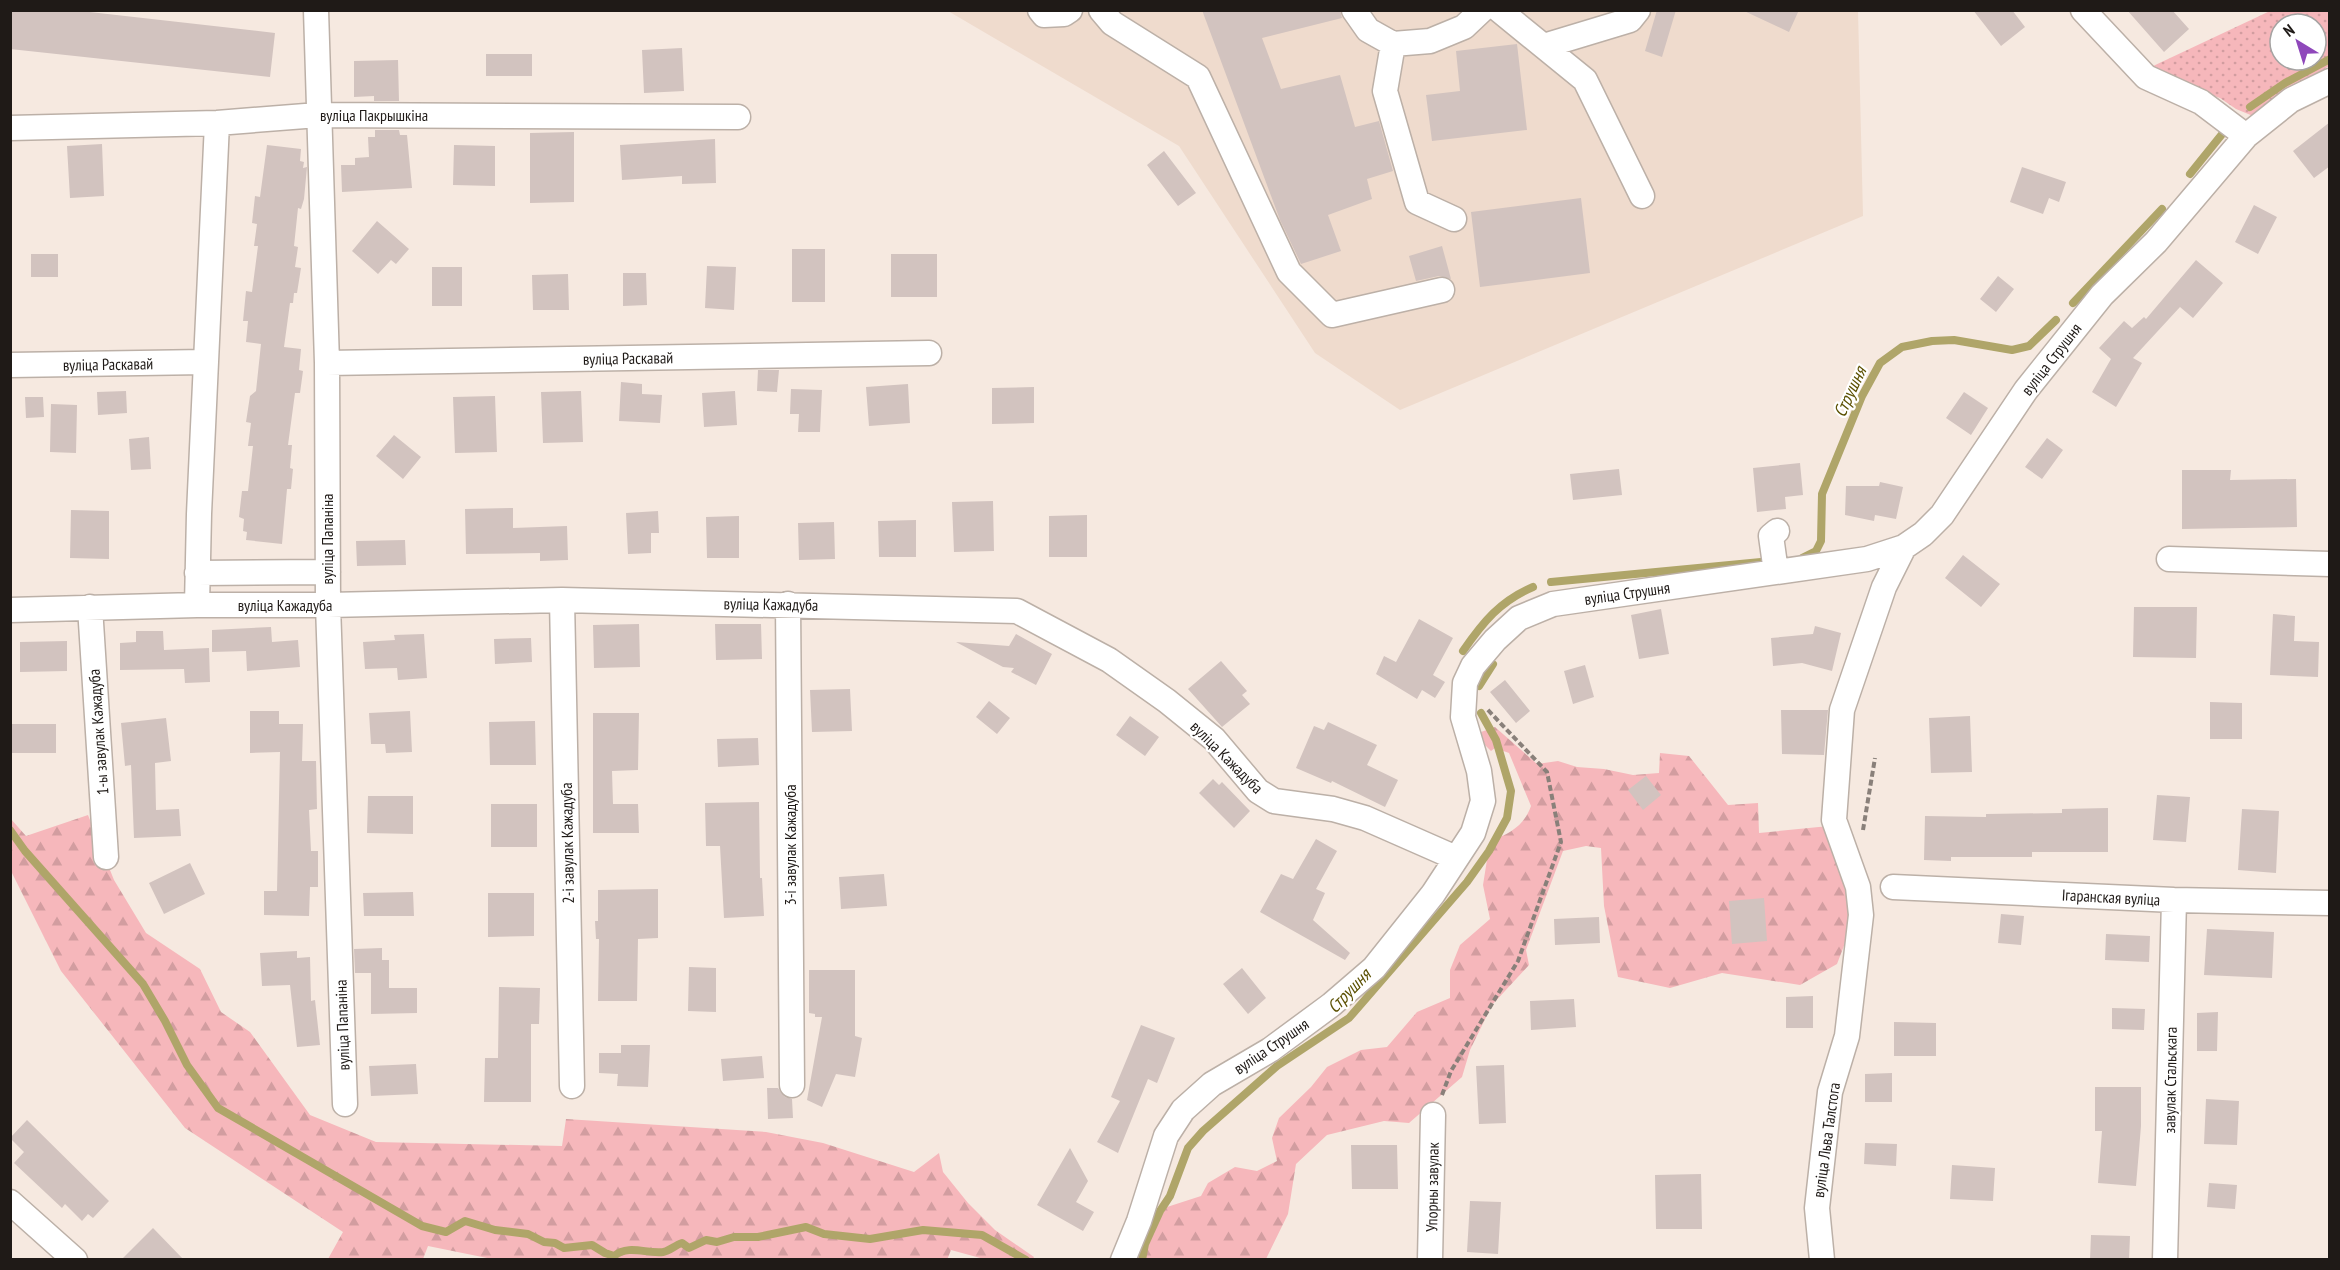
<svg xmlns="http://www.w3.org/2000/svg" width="2340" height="1270" viewBox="0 0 2340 1270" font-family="'PT Sans Narrow',sans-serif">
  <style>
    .built { fill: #efdbcd }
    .grass { fill: url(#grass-dots); fill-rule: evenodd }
    .forest { fill: url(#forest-firs) }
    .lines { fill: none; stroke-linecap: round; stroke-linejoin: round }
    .stream { stroke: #afa569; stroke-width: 8 }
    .building { fill: #d2c3bf }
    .minor-casing { stroke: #bcb0a7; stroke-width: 27 }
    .path { stroke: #89807a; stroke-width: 4; stroke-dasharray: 6 3; stroke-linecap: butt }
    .minor { stroke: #fff; stroke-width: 24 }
    .labels { text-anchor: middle; stroke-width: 4.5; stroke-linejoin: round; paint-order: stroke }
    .street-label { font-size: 16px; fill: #1f1a17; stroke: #fff }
    .water-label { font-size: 18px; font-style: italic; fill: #5c5103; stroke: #fff }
  </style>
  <defs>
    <pattern id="grass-dots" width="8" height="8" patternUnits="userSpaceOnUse" patternTransform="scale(1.5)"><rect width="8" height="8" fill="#f6b7bb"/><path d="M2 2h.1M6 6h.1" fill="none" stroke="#d29da0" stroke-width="1.8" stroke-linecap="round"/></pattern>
    <pattern id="forest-firs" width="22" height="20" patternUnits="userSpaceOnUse" patternTransform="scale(1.5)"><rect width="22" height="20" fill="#f6b7bb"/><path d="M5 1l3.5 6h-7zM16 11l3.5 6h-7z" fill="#d29da0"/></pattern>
  </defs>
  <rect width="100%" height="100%" fill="#f6e9e0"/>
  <path class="built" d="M948,11h910l5,205 -463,194 -85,-57 -136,-207z"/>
  <path class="grass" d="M2270,11h59v55l-40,24 -36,26 -17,-7 -16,-11 -53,-18 -16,-13zM2280,24h36v36h-36z"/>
  <path class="forest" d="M1495,727l42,37 21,-3 19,6 27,2 29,6 26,-2 1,-20 29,3 39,49 30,-2 1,30 70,-7 24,96 -16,42 -37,21 -78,-12 -52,15 -52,-11 -14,-71 -3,-58 -15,-2 -23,5 -37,99 3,15 -37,40 -22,45 -8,27 -53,46 -25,-2 -57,14 -31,29 -8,50 -22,45 -131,1 4,-11 28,-42 34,-11 7,-13 27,-16 22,4 20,-10 -5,-23 7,-20 32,-31 16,-20 34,-17 26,-3 30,-35 33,-14v-28l10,-25 30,-26 -7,-34 7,-44c19,-7 34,-15 41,-35l-22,-53 -14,-5 -4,3 -6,-6 -4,-13z
    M88,815l26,65 32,53 54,36 21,43 29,20 60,83 66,27 186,4 4,-27 200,13 57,11 91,29 25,-19 4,19 25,31 27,27 39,27 -1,2h-49l-33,-9 -4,10h-450l-69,-14 -5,13h-95l15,-27 -158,-104 -124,-157 -50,-100 -1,-53 16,18z"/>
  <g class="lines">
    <path class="stream" d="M2250,107l35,-24 45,-24
      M2190,174l33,-41
      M2073,303l89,-94
      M1802,558l14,-7 5,-10 1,-47 40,-98 18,-33 22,-16 30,-6 22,-1 58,10 17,-4 27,-26
      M1551,582l210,-20
      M1463,651c20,-29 37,-50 70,-64
      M1479,686l14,-22
      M10,830l15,21 118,133 22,37 22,44 31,43 204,118 24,6 19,-11 30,9 33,4 16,8 11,1 9,5 28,-3 13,8 9,3c15,-12 32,-2 49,-4 7,-1 12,-7 19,-9l7,5 17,-8 11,2 17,-5h24l48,-10 18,7 46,5 53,-9 59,5 44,25
      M1142,1260l3,-16 15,-33 10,-15 18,-48 15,-17 74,-65 72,-48 118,-136 22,-31 18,-33 4,-27 -15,-51 -15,-27"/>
  </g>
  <path class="building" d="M10,10h62l203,23 -5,44 -260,-28z
    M1202,10h138l2,8 -80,20 19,51 59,-14 15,52 24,-6 14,50 -26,8 5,20 -44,16 13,36 -40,13 -21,-44z
    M1657,10h19l-14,47 -17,-6z
    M1742,10h57l-10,22z
    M1973,10h39l13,17 -24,19z
    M2127,10h45l17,19 -25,23z
    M1517,44l10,86 -95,11 -6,-46 34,-4 -4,-40z
    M682,48l2,43 -40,2 -2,-43z
    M486,54h46v22h-46z
    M398,60l1,41h-25v-5l-20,1v-36z
    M2330,122v44l-16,12 -21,-27z
    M375,130h24l1,5h7l5,53 -70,4 -1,-27h14v-7l14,-1 -1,-20h7z
    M574,132v70l-44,1v-70z
    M715,139l1,44 -34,1v-8l-60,4 -2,-35z
    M102,144l2,52 -34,2 -3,-52z
    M267,145l34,4 -1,12 4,1 -1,6 4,-1 -3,32 -3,10 -3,-1 -4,38 4,1 -3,20 6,1 -4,25h-3l-1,10h-3l-6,44 17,2 -2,21 4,1 -3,22h-5l-7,52h4l-2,23 3,1 -2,20h-4l-5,55 -36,-4 1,-8 -4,-1 1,-12 -5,-2 3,-26h6l5,-45h-5l3,-23 -5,-1 4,-26 6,-5 5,-47 -15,-2 2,-21h-5l3,-30 6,1 6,-46h-4l3,-22 -5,-1 3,-27 5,1z
    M454,145l41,1v40l-42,-1z
    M1164,151l32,42 -18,13 -31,-41z
    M2022,167l44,15 -7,20 -10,-4 -6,16 -33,-12z
    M1581,198l9,75 -110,14 -9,-75z
    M2254,205l23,12 -19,37 -23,-12z
    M377,221l32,28 -13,15 -5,-4 -13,14 -26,-23z
    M1442,246l9,33 -12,-3 -23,5 -7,-25z
    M792,249h33v53h-33z
    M31,254h27v23h-27z
    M891,254h46v43h-46z
    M2196,260l27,23 -30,35 -13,-11 -47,51 9,5 -26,44 -24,-15 19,-33 -12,-11 25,-27 8,7 12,-11 2,2z
    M707,266l29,1 -2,43 -29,-2z
    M432,267h30v39h-30z
    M623,273h23l1,32 -24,1z
    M568,274l1,36h-36l-1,-35z
    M1998,276l16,13 -18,23 -16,-13z
    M758,370h21l-2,22 -20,-1z
    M621,382l21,2v10l20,1 -2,28 -41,-2z
    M908,384l2,39 -41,3 -3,-39z
    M1034,387v36l-42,1v-36z
    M791,389l31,1 -2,42h-22l1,-18h-9z
    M126,391l1,22 -29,2 -1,-23z
    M581,391l2,51 -40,1 -2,-51z
    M735,391l2,34 -33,2 -2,-34z
    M1964,392l24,16 -17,27 -25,-17z
    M495,396l2,56 -42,1 -2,-56z
    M25,397h18l1,20 -18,1z
    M51,404l26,1 -1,48 -26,-1z
    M394,435l27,22 -18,22 -27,-23z
    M149,437l2,32 -20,1 -2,-31z
    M2047,438l16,12 -21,29 -17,-12z
    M1800,463l3,32 -18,2 1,12 -29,3 -4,-44z
    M1619,469l3,26 -49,5 -3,-26z
    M2182,470h49l-1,10 66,-1 1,48 -115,2z
    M1880,482l23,5 -7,32 -21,-4 -1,6 -29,-6 1,-29h33z
    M993,501l1,50 -40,1 -2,-50z
    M513,508v20l54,-2 1,34 -28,1v-8l-74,1 -1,-45z
    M71,510l38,1v48l-39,-1z
    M658,511l1,22h-8v20l-23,1 -2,-41z
    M1087,515v42h-38v-41z
    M739,516v42h-32l-1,-41z
    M916,520v37h-37l-1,-36z
    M834,522l1,37 -36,1 -1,-37z
    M405,540l1,25 -49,1 -1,-25z
    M1963,555l37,29 -19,23 -36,-29z
    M2134,607h63l-1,51 -63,-1z
    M1661,609l8,45 -30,5 -8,-44z
    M2273,614l22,2 -1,25 25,1 -1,35 -48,-2z
    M1419,619l34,19 -20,37 12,7 -10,16 -13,-8 -5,9 -41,-25 8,-18 12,6z
    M639,624l1,43 -46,1 -1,-43z
    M715,624h46l1,35 -46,1z
    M1815,626l26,7 -9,38 -30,-8 -29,3 -2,-28 42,-4z
    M271,627l1,15 26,-2 2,27 -53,4 -1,-20 -34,1v-22z
    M136,631h27l1,19 45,-2 1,34 -25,1 -1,-14 -64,1v-27l16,-1z
    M424,634l3,44 -29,2 -1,-12 -32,1 -2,-27 32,-2 -1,-5z
    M1016,634l36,20 -16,31 -25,-13 3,-4 -11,-1 -47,-25 53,4z
    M531,638l1,24 -37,2 -1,-25z
    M67,641v30l-47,1v-30z
    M1221,661l26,30 -5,4 8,9 -28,23 -34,-38z
    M1585,665l9,32 -21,7 -9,-33z
    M1505,680l25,31 -14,12 -26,-31z
    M850,689l2,42 -40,1 -2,-42z
    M989,701l21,17 -13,16 -21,-17z
    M2210,702l32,1v36h-32z
    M1781,710h47l-4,45 -42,-1z
    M250,711h29v13h24l-1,37h14l1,48 -8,1 2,41h7v36h-8l-1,29 -45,-1v-24h13l3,-139 -30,1z
    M410,711l2,41 -26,1 -1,-9h-14l-2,-31z
    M593,713h46l-1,57 -26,1 1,33h25l1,29h-46z
    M1130,716l29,21 -14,19 -29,-21z
    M1970,716l2,56 -41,1 -2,-55z
    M166,718l5,43 -16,2 1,47 23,-1 2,27 -47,2 -3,-73 -6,1 -4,-43z
    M535,721l1,44h-46l-1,-43z
    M1328,722l49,23 -10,20 31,15 -13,27 -53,-26 -1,2 -35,-15 18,-42 10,4z
    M10,724h46v29h-46z
    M758,738l1,27 -41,2 -1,-28z
    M1646,776l15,19 -18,15 -15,-20z
    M1213,779l6,6 3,-3 28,29 -16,17 -35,-35z
    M2157,795l33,2 -4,45 -33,-2z
    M368,796h45v38l-46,-1z
    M759,802l1,76h2l2,38 -40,2 -4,-72h-14l-1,-43z
    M491,804h46v43h-46z
    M2108,808v44h-76v5h-81v4l-27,-1 1,-44 61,1v-3l76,-1v-4z
    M2242,809l37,2 -3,62 -38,-3z
    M1316,839l21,12 -21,38 9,4 -12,27 37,33 -5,7 -85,-48 21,-38 12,5z
    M190,863l15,31 -41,20 -15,-31z
    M884,874l3,32 -46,3 -2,-32z
    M658,889v49l-20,1 -1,62h-39l1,-62h-3l-1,-18h3v-31z
    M413,892l1,24h-50l-1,-23z
    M488,893h46v43l-46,1z
    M1764,898l3,43 -35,3 -3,-43z
    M2001,914l23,2 -3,29 -23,-2z
    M1599,917l1,26 -45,2 -1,-26z
    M2207,929l67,3 -2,46 -68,-3z
    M2106,934l44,2 -1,26 -44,-2z
    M382,948v12h7v28h28v25l-46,1v-41h-16l-1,-24z
    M297,951v7l13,-1 1,44 4,-1 5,45 -23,2 -7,-62 -28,1 -2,-33z
    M689,967l27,1v44l-28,-1z
    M1242,968l24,30 -18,16 -25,-30z
    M809,970h46v66l7,2 -7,39 -19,-3 -14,33 -15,-7 15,-83h-7v-3l-6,-1z
    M499,987l41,1 -1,36h-8v78h-47l1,-44h13z
    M1813,996v32h-27v-31z
    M1574,999l2,28 -45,3 -1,-29z
    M2112,1008l33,1 -1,21 -32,-1z
    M2218,1012l-1,39h-20v-38z
    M1894,1022l42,1v33h-42z
    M1141,1025l34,13 -18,45 -9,-4 -30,74 -21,-11 23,-41 -9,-4z
    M621,1045h29l-2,42 -31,-1 1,-12 -19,-1v-20h22z
    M762,1056l2,22 -41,3 -2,-22z
    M416,1064l2,30 -47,2 -2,-30z
    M1504,1065l2,58 -27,1 -3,-58z
    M1892,1073v29h-27v-28z
    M2095,1087h46v39l-5,60 -38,-3 4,-52h-7z
    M767,1088h11l7,9 7,2 1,19 -25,1z
    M2206,1099l33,2 -2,44 -33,-1z
    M27,1120l82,81 -16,17 -5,-4 -6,7 -17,-17 -3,4 -48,-45 10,-11 -14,-14z
    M1865,1143l32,1 -1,22 -32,-2z
    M1351,1145h46l1,44h-46z
    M1070,1148l18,33 -12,21 18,10 -11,19 -46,-26z
    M1952,1165l43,3 -2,33 -43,-2z
    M1701,1174l1,55h-46l-1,-54z
    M2209,1183l28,2 -2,24 -28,-2z
    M1470,1201l31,1 -3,52 -31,-2z
    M153,1228l31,32h-63z
    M2091,1235l39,1 -1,24h-39z"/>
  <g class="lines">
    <g class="minor-casing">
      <path id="minor" d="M316,10l11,353 1,242 17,499
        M1040,10l4,5 20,-1 6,-4
        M1101,10l11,13 86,54 91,195 43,43 110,-25
        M1354,10l14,20 25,14 37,-3 34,-14 18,-17
        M1499,10l86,70 57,116
        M2083,10l63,67 55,25 45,34
        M1393,44l-8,47 32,111 37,17
        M1544,46l86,-26 8,-10
        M10,128l207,-5 101,-8 420,2
        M327,363l602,-10
        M10,365l195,-3
        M2169,559l161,5
        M1776,572l-5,-36 6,-5
        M197,573l131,-1
        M562,600l10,486
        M788,604l4,481
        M197,605l2,-91 18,-391
        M90,607l16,250
        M10,610l187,-5h131l234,-5 455,11 92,49 58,41 47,38 44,52 16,10 59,8 32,9 91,40
        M1893,887l281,13 156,3
        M10,1202l65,58
        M1123,1260l16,-39 27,-85 17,-26 29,-26 58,-34 61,-45 43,-37 59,-74 40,-61 10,-32 -4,-30 -16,-54 2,-34 8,-17 22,-26 24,-22 34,-14 314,-45 37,-12 19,-13 19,-19 84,-125 76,-95 54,-53 90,-106 45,-36 39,-19
        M1430,1260l3,-145
        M1822,1260l-5,-52 13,-116 17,-56 14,-121 -3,-28 -24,-67 8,-110 42,-123 20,-40
        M2165,1260l9,-360"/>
    </g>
    <path class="path" d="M1863,830l12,-72
      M1442,1095l9,-24 67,-110 43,-119 -14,-70 -60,-63"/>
    <use href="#minor" class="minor"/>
  </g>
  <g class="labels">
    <g class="street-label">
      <text x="374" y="121">вуліца Пакрышкіна</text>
      <text transform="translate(628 358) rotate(-1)" y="6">вуліца Раскавай</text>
      <text transform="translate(2051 359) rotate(-52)" y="6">вуліца Струшня</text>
      <text transform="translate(108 364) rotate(-1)" y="6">вуліца Раскавай</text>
      <text transform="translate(327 539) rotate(-90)" y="6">вуліца Папаніна</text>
      <text transform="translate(1627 593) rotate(-8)" y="6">вуліца Струшня</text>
      <text transform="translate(771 604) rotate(1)" y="6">вуліца Кажадуба</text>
      <text x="285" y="611">вуліца Кажадуба</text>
      <text transform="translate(98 732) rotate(-94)" y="6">1-ы завулак Кажадуба</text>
      <text transform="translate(1227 757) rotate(45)" y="6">вуліца Кажадуба</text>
      <text transform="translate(567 843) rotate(-91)" y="6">2-і завулак Кажадуба</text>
      <text transform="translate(790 845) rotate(-90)" y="6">3-і завулак Кажадуба</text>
      <text transform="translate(2111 897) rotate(3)" y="6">Ігаранская вуліца</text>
      <text transform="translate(342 1025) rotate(-92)" y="6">вуліца Папаніна</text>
      <text transform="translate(1271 1046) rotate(-34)" y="6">вуліца Струшня</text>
      <text transform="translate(2170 1080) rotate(-89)" y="6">завулак Стальскага</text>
      <text transform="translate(1826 1140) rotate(-82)" y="6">вуліца Льва Талстога</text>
      <text transform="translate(1432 1187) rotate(-89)" y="6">Упорны завулак</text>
    </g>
    <g class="water-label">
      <text transform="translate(1850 392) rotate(-65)" y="6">Струшня</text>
      <text transform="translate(1349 991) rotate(-46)" y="6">Струшня</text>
    </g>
  </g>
  <rect width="2340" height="1270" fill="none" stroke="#1f1a17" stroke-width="24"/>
  <g transform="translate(2298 42) rotate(322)"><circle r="28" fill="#ffffff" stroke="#a5a3a2" stroke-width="1.5"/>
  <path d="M0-4.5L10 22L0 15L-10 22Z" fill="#8f48bb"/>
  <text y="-9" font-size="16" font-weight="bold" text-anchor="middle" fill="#1f1a17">N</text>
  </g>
</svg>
